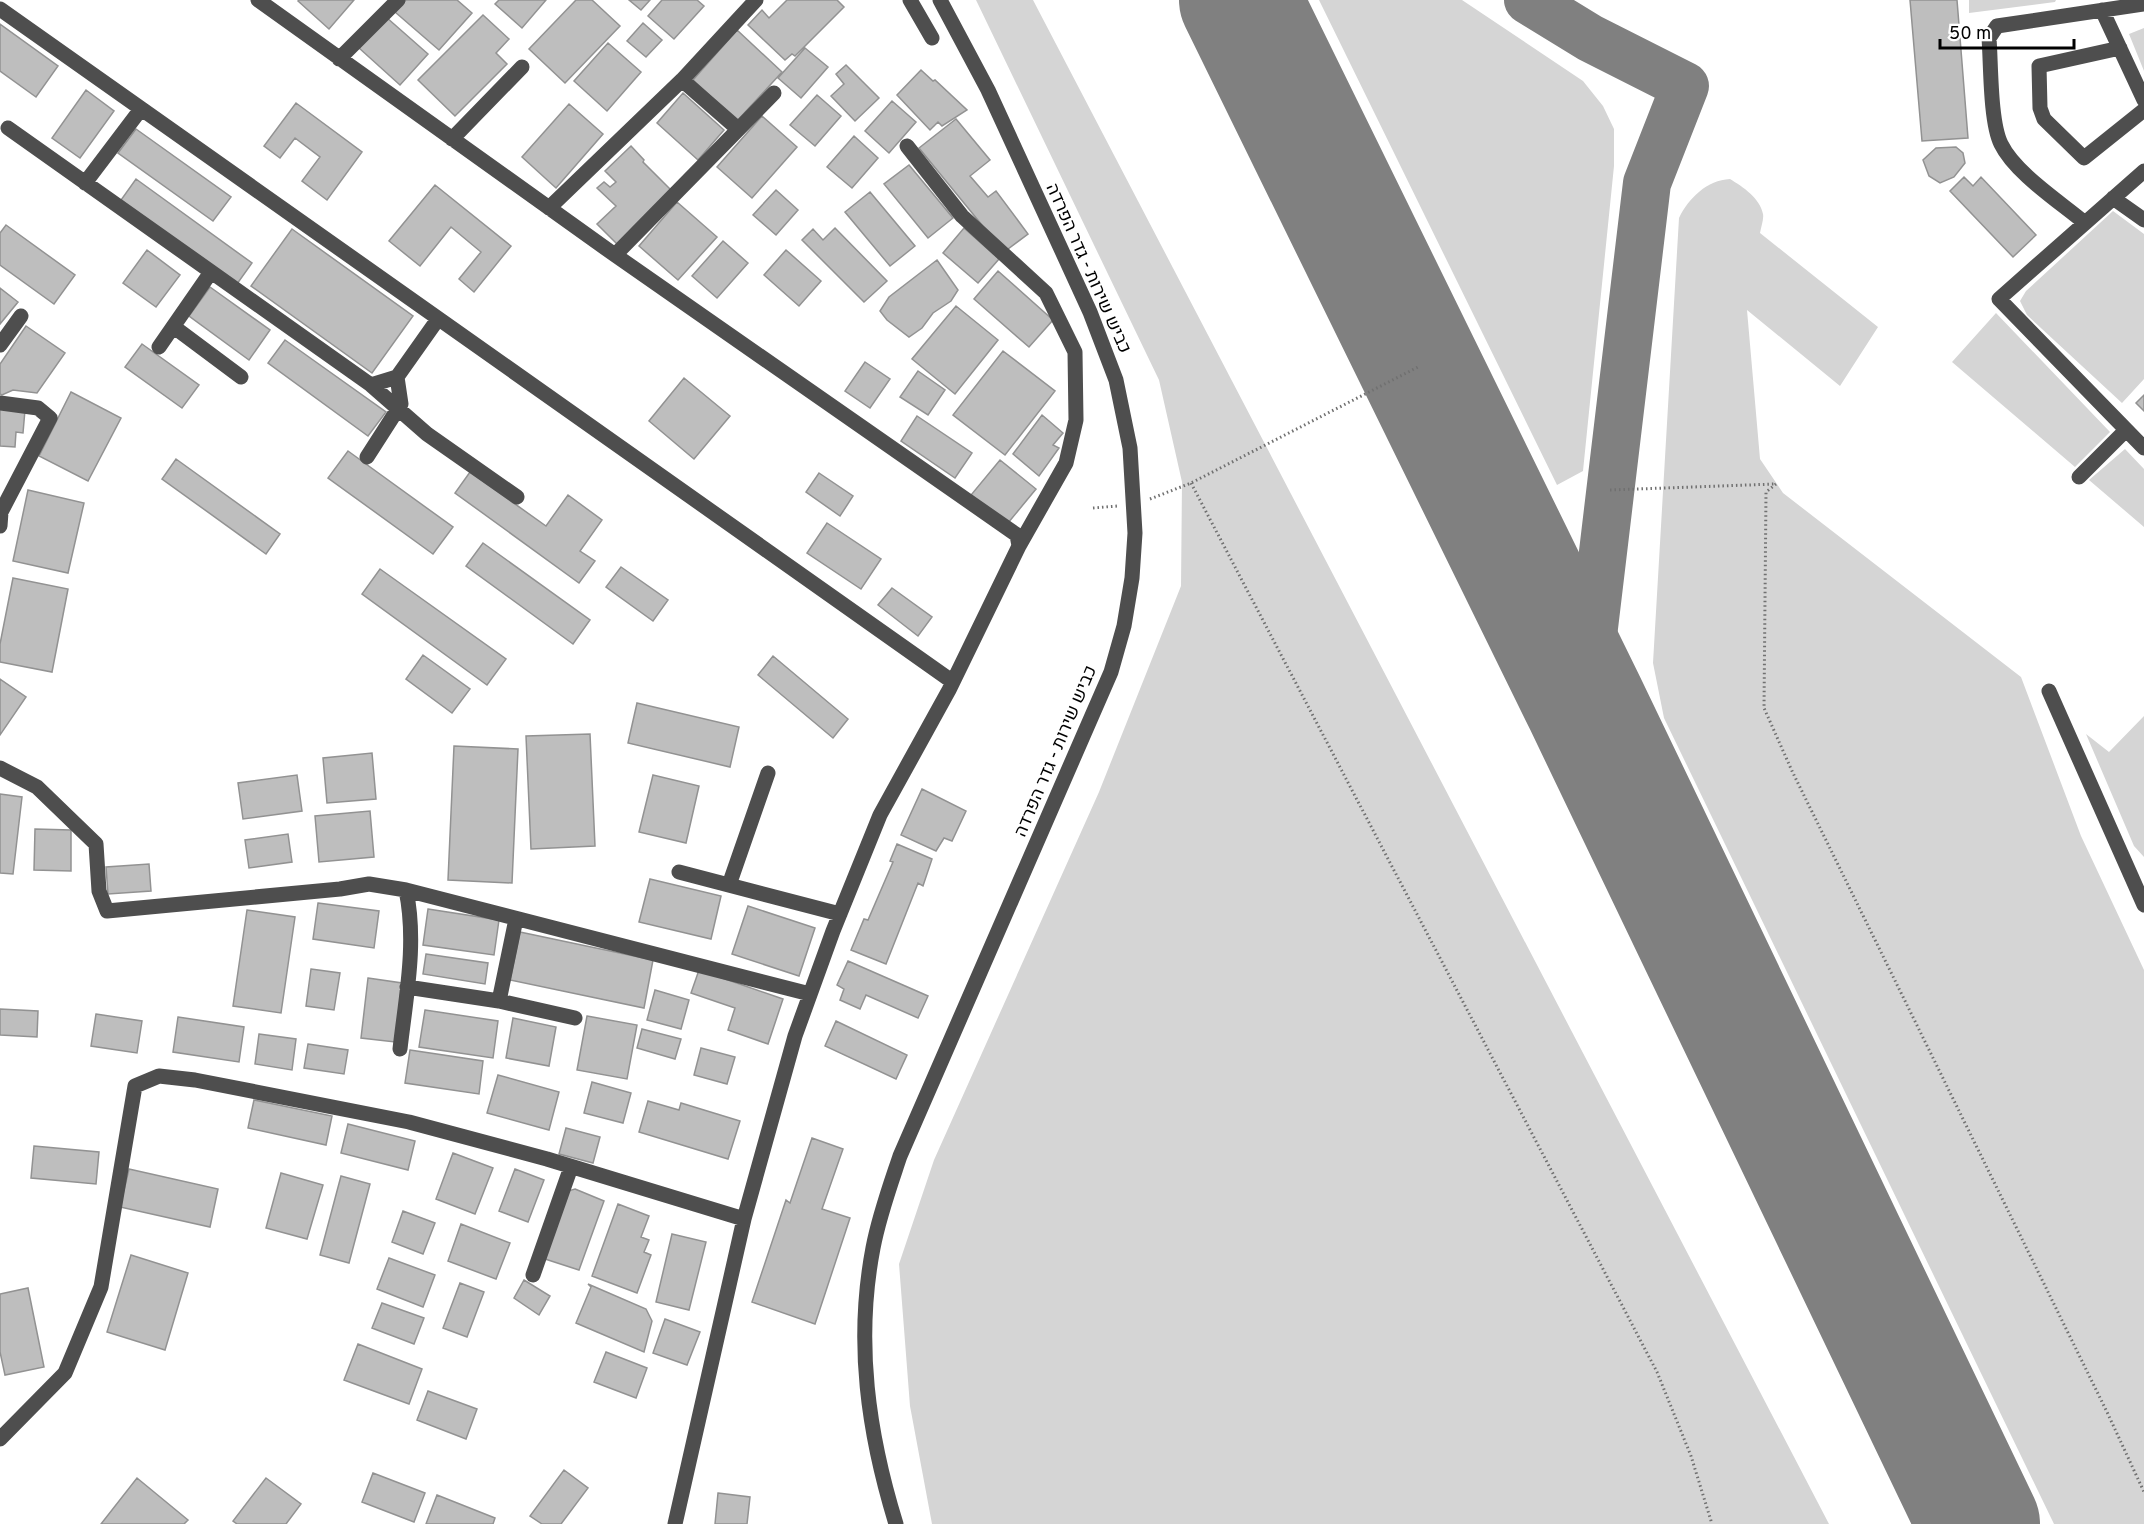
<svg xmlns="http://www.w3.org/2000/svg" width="2144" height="1524" viewBox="0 0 2144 1524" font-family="Overpass,Heebo,sans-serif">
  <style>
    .green { fill: #d5d5d5 }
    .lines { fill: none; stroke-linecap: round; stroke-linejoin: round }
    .taxiway { stroke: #808080; stroke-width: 48 }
    .runway { stroke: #808080; stroke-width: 122 }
    .building { fill: #bebebe; stroke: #929292; stroke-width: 1.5 }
    .path { stroke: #707070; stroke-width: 3; stroke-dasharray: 1.5 3; stroke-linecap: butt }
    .minor { stroke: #4e4e4e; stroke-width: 15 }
    .labels { text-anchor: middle; stroke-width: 4.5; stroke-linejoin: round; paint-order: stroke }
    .street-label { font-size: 18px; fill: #000; stroke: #fff }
  </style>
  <rect width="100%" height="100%" fill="#fff"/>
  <path class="green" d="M976,0h57l796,1524h-897l-22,-118 -11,-142 35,-104 165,-368 82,-206 1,-104 -23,-102z
    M1319,0h143l121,81 20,25 11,23v37l-31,305 -26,14z
    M1969,0h87l-1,2 -86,11z
    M2144,28v43l-15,-37z
    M1730,179c13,8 30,19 33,35 1,5 -2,13 -3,19l118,94 -38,59 -93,-76 13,149 23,34 238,184 60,159 63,134v554h-90l-390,-806 -11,-55 26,-445c10,-20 28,-38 51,-39z
    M2113,211l31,23v145l-22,24 -95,-88 -7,-14 6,-10z
    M1996,313l114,119 -35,35 -123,-105z
    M2125,449l19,20v58l-55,-47z
    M2144,716v141l-10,-11 -48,-112 23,18z"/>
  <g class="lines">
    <path class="taxiway" d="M1528,0l62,38 95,48 -38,97 -62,520"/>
    <path class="runway" d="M1240,0l345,703 394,821"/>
  </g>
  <path class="building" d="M299,0h55l-25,29 -31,-28z
    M406,0h51l15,13 -33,37 -44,-38z
    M499,0h47l-24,28 -27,-24z
    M576,0h16l28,26 -55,57 -36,-34z
    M629,0h21l-9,10z
    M662,0h35l7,6 -30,33 -26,-23z
    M787,0h50l7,7 -49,49 -3,-2 -7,6 -37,-35 14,-15 7,8z
    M1910,0h47l11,138 -46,3z
    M483,15l26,24 -13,14 11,11 -52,52 -37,-36z
    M386,17l42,37 -28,31 -41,-37z
    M643,23l19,17 -16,17 -19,-16z
    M0,24l58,42 -22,31 -36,-26z
    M737,30l45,42 -45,49 -44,-41z
    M608,43l33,29 -34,39 -33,-30z
    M805,48l23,19 -27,31 -23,-20z
    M846,65l33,33 -24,23 -24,-25 13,-12 -8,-10z
    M921,70l12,11 2,-1 32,30 -25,16 -4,-4 -8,8 -33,-35z
    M86,90l28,21 -34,47 -28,-20z
    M683,93l41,37 -26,30 -41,-37z
    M817,95l24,21 -26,30 -25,-21z
    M892,101l24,21 -27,31 -24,-22z
    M296,103l66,49 -35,48 -25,-19 18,-24 -25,-19 -15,20 -16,-12z
    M569,104l34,30 -47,54 -34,-31z
    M762,116l35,31 -45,51 -35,-31z
    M956,119l34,41 -20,16 18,21 8,-6 32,43 -24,18 -85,-104z
    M136,129l95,68 -18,24 -95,-68z
    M854,136l24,22 -26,30 -25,-21z
    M631,146l13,14 -1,2 28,28 -53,55 -21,-21 19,-18 -19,-18 7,-6 6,5 6,-5 -11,-11z
    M1956,147l7,6 2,10 -11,14 -14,6 -11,-7 -6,-16 13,-12z
    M909,165l44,53 -25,20 -44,-54z
    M1964,177l9,9 8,-9 55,58 -23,22 -63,-66z
    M136,179l116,84 -15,21 -116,-84z
    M435,185l76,61 -37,46 -15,-13 22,-27 -30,-25 -31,39 -31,-25z
    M776,190l22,20 -22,25 -23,-20z
    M870,192l45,54 -25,20 -45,-54z
    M677,202l40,35 -39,43 -39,-34z
    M6,225l69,50 -21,29 -54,-39v-32z
    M835,228l52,53 -23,21 -62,-62 11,-11 10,11z
    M964,228l35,31 -21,24 -35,-30z
    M292,229l121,87 -41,57 -121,-87z
    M723,241l25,22 -31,35 -25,-22z
    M147,250l33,25 -24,32 -33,-24z
    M786,250l35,31 -22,25 -35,-31z
    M937,260l21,30 -7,11 -18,12 -11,15 -13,9 -22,-17 -7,-9 9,-14z
    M998,271l55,49 -24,27 -55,-48z
    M210,287l60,43 -21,30 -60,-44z
    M0,288l18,14 -18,22z
    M956,306l42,34 -43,54 -43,-35z
    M26,326l39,27 -28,40 -24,-3 -11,5 -2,-1v-30z
    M285,340l101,72 -18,24 -100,-73z
    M142,344l57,41 -17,23 -57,-41z
    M1003,351l52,40 -50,64 -52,-40z
    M865,362l25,17 -20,29 -25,-17z
    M918,371l27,19 -17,25 -28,-18z
    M684,378l46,38 -36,43 -45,-38z
    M71,392l50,26 -33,63 -49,-25z
    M2144,395v16l-8,-8z
    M0,408l25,2 -2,23 -7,-1 -1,15 -15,-1z
    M1042,415l21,18 -10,12 6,3 -20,28 -26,-22z
    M917,416l55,37 -17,25 -54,-37z
    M348,451l105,76 -20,27 -105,-76z
    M176,459l104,75 -14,20 -104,-75z
    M1000,460l36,29 -28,34 -37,-28z
    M470,472l76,54 22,-31 34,25 -22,31 15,10 -16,22 -124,-90z
    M819,473l34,23 -13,20 -34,-24z
    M28,490l56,13 -16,70 -55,-12z
    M827,523l54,36 -20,30 -54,-36z
    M483,543l107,77 -17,24 -107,-78z
    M621,567l47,33 -15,21 -47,-34z
    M380,569l126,90 -19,26 -125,-91z
    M13,578l55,11 -16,83 -52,-10v-18z
    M892,588l40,29 -14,19 -40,-31z
    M423,655l47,34 -18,24 -46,-34z
    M773,656l75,63 -15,19 -75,-63z
    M0,679l26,18 -26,38z
    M637,703l102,24 -9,40 -102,-24z
    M590,734l5,112 -64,3 -5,-113z
    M454,746l64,3 -6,134 -64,-3z
    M372,753l4,46 -49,4 -4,-45z
    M297,775l5,36 -59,8 -5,-36z
    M653,775l46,11 -13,57 -47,-11z
    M922,789l44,22 -14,30 -8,-3 -8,13 -35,-16z
    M0,794l22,3 -9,77 -13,-1z
    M370,811l4,46 -55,5 -4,-46z
    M35,829l36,1v41l-37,-1z
    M288,834l4,28 -43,6 -4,-28z
    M897,844l35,15 -9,27 -5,-3 -32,81 -35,-14 13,-31 4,1 25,-58 -3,-1z
    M149,864l2,27 -43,3 -2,-27z
    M650,879l71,17 -10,43 -72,-17z
    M318,903l61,8 -5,37 -61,-9z
    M748,906l67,22 -16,48 -67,-22z
    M428,909l71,11 -5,35 -71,-10z
    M247,910l48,7 -14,96 -48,-7z
    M520,932l133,28 -9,48 -134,-28z
    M426,954l62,9 -3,21 -62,-10z
    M848,961l80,35 -10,22 -52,-23 -6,14 -20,-9 4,-11 -7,-4z
    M311,969l29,4 -6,37 -28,-4z
    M699,970l84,29 -15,45 -40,-14 7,-22 -44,-15z
    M368,978l34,5 -7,59 -34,-4z
    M655,990l34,10 -8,29 -34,-9z
    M0,1009l38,2 -1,26 -37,-2z
    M425,1010l73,11 -5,37 -74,-11z
    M96,1014l46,7 -5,32 -46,-7z
    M587,1016l50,9 -10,54 -50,-9z
    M178,1017l66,10 -5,35 -66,-10z
    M513,1018l43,9 -7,39 -43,-8z
    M836,1021l71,34 -11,24 -71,-33z
    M642,1029l39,10 -6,20 -38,-11z
    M259,1034l37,5 -4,31 -37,-6z
    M308,1044l40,6 -4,24 -40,-6z
    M701,1048l34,9 -8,27 -33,-9z
    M410,1050l73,11 -4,33 -74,-11z
    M498,1075l61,17 -10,38 -62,-17z
    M592,1082l39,11 -8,30 -39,-10z
    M254,1100l78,16 -6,29 -78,-17z
    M648,1101l31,9 2,-7 59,18 -12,38 -89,-27z
    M348,1124l67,17 -7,29 -67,-17z
    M566,1128l34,9 -7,26 -34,-9z
    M812,1138l31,11 -21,60 28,9 -35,106 -63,-22 34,-102 4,3z
    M34,1146l65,6 -3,32 -65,-6z
    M453,1153l40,15 -18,46 -39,-15z
    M129,1169l89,20 -8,38 -90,-20z
    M515,1169l29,11 -16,42 -29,-11z
    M281,1173l42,12 -16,54 -41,-11z
    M341,1176l29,8 -21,79 -29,-8z
    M575,1189l29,12 -25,69 -34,-11 23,-68z
    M618,1204l31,12 -8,21 8,3 -5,12 7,3 -14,38 -45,-17z
    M403,1211l32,12 -12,31 -31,-12z
    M461,1224l49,19 -14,36 -48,-18z
    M672,1234l34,8 -17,68 -33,-8z
    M131,1255l57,18 -23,77 -58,-18z
    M389,1258l46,17 -12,32 -46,-18z
    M524,1280l26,16 -11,19 -25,-17z
    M460,1283l24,9 -17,45 -24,-9z
    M588,1284l58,25 6,12 -8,31 -68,-29 15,-36z
    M28,1288l16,79 -39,8 -5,-23v-58z
    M382,1303l42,15 -10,26 -42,-16z
    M665,1319l35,13 -13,33 -34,-12z
    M358,1344l64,25 -13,35 -65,-24z
    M606,1352l41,16 -11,30 -42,-16z
    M428,1391l49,18 -11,30 -49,-19z
    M564,1470l24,18 -27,36h-19l-12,-8z
    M373,1473l52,20 -11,29 -52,-20z
    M137,1478l51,42 -4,4h-83z
    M266,1478l35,26 -15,20h-49l-4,-3z
    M718,1493l32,4 -3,27h-32z
    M437,1495l58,23 -2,6h-67z"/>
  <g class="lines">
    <path class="path" d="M1191,483l466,889 34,84 21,68
      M1776,484l-10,8 -2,216 28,63 315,641 37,80
      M1610,490l165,-6
      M1150,499l41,-16 229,-117
      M1093,508l24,-2"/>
    <path class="minor" d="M258,0l357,255 402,280 2,11 -70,144 -69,125 -47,116 -38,105 -51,183 -69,305
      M910,0l22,38
      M0,9l953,673
      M2102,10l42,90
      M2120,48l-81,18 1,42 4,11 40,39 60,-48
      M339,59l59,-59
      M682,80l56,49
      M8,128l363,257 56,49 90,63
      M452,139l70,-72
      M907,146l55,70 84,77 29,59 1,68 -10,43 -47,83
      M2144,171l-145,128 145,149
      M85,183l56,-74
      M2113,198l31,22
      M549,208l133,-128 74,-80
      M2085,223c-25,-21 -70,-50 -84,-79 -11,-22 -10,-80 -12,-106l8,-12 147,-22
      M615,255l159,-162
      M174,327l67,50
      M0,345l21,-29
      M159,347l52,-75
      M371,385l26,-8 41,-58
      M0,403l38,5 12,10 -49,94 -1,14
      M367,457l34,-53 -4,-27
      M2079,477l47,-47
      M2049,691l95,214
      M0,768l37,19 59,57 3,47 8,20 233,-22 29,-5 37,6 404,104
      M679,872l161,42
      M729,885l39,-112
      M407,987l92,14 76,17
      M499,1001l17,-82
      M400,1049c6,-53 17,-106 6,-159
      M533,1275l38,-108
      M0,1439l65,-66 36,-86 34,-201 24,-10 36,4 214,42 138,37 197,60
      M896,1524c-28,-91 -41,-182 -23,-276 6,-32 17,-62 27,-92l211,-484 13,-46 8,-48 3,-45 -5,-85 -14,-68 -26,-68 -102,-222 -48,-90"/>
  </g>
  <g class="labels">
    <g class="street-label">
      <text transform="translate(1089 268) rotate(66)" y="6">כביש שירות - גדר הפרדה</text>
      <text transform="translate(1055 751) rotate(-67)" y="6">כביש שירות - גדר הפרדה</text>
    </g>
  </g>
  <path d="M1940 39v9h134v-9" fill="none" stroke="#000000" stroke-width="3"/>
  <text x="1949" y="39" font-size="18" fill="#000000" stroke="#ffffff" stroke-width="4.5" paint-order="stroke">50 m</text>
</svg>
